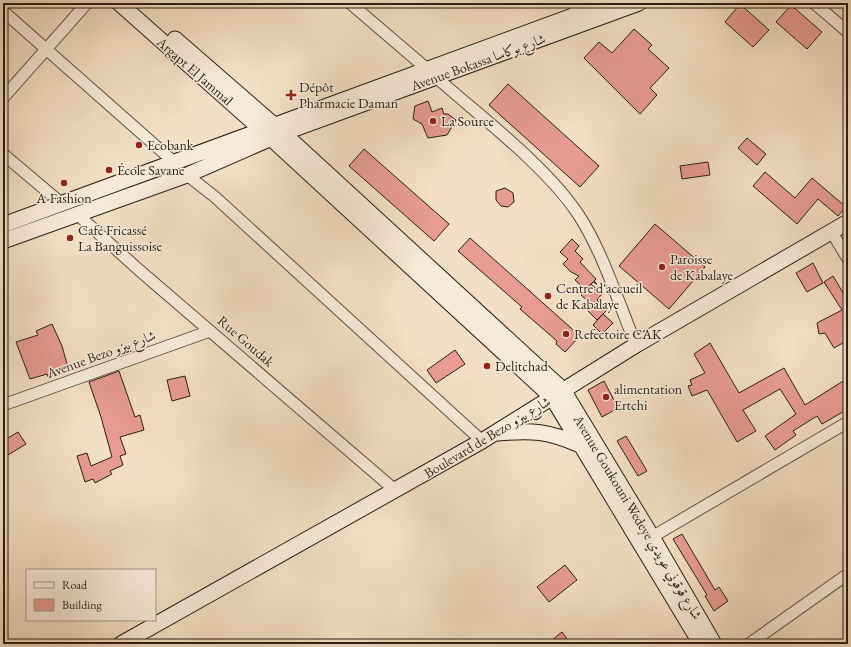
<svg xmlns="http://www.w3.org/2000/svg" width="851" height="647" viewBox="0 0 851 647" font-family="'EB Garamond',Amiri,serif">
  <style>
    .building { fill: #e79b91; stroke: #291f14 }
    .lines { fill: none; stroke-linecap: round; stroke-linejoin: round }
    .street-casing { stroke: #5c4f40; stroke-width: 13 }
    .secondary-casing { stroke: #291f14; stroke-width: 17 }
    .street { stroke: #f7ead8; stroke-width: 11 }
    .secondary { stroke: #f7ead8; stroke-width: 15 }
    .poi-dot { fill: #8f2418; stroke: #f7ead8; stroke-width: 1.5 }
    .labels { text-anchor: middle; stroke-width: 3; stroke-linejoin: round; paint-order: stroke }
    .street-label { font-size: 14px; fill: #291f14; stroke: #f7ead8 }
    .poi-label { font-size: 14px; fill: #291f14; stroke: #f7ead8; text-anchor: start }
  </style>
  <rect width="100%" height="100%" fill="#f3dfc3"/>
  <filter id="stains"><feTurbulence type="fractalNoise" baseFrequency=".005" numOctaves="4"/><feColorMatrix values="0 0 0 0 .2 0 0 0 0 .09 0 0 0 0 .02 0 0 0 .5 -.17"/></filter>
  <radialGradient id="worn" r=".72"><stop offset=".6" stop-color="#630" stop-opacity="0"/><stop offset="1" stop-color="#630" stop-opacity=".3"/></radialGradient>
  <path class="building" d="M740,4l29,26 -16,17 -28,-25z
    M791,5l31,27 -15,17 -31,-27z
    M634,29l18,16 -4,4 21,19 -19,20 7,7 -17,19 -56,-56 15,-16 13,11z
    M508,84l91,82 -19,21 -91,-82z
    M428,101l4,11 10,-4 2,6h4l8,6 -9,15 -19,3 -6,-14 -9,-5 2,-13z
    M747,138l19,16 -9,11 -19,-17z
    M364,149l85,75 -15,17 -85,-75z
    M708,162l2,13 -28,4 -2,-13z
    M765,172l30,26 17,-20 34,29 -8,9 -20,-17 -21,25 -44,-38z
    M505,188l8,5 1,9 -6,5 -7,-1 -5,-6v-9z
    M655,224l50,43 -36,42 -50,-43z
    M470,238l110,98 -15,16 -9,-8 1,-3 -37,-32 2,-2 -64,-56z
    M572,239l7,7 -4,5 8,8 -3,3 16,17 -2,2 3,3 -4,-2 -7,8 -11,-10 4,-4 -8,-4 -8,-8 5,-5 -8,-7z
    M813,263l10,20 -16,9 -11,-19z
    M833,276l15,25v39l-14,8 -9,-15 -6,1 -2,-11 25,-13 -18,-28z
    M591,284l11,10 -5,6 10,10 -10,10 -10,-10 5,-5 -11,-10z
    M603,314l10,9 -11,11 -9,-9z
    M52,324l10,22 7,25 -21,6 -1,-3 -17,5 -14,-37 22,-7 -2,-4z
    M710,343l29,50 45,-25 21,37 43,-27v31l-26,15 -5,-8 -24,15 3,4 -21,15 -10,-14 31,-22 -16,-25 -37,21 13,21 -19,11 -30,-52 -15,6 -4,-10 4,-1 -2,-5 15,-7 -11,-19z
    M455,350l10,14 -29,19 -9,-13z
    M119,371l16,46 5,-2 4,15 -24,7 6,17 -6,2 3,9 -13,6 2,3 -17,9 -2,-4 -8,3 -8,-26 10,-3 4,13 21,-9 -11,-40 -12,-35z
    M185,376l5,20 -18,5 -5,-21z
    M604,381l14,27 -16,9 -14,-27z
    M18,432l8,12 -23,14v-17z
    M626,436l21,35 -9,5 -21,-35z
    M682,534l33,56 4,-3 9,14 -14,10 -9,-15 2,-1 -34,-56z
    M565,565l12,15 -28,22 -12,-15z
    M562,632l9,12h-24z"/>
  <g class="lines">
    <g class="street-casing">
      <path id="street" d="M350,3l77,66
        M572,3l11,9
        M814,3l34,29
        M3,11l171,151
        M437,78c45,40 108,87 141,136 24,36 41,90 58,131
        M3,98l84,-95
        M3,154l58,49
        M187,175l28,22 267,244
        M77,214l62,56 257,221
        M831,231l17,28
        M3,405l207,-74
        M652,537l196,-115
        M749,644l99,-70"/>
    </g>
    <g class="secondary-casing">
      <path id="secondary" d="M119,3l143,127 290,267 149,247
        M175,39l108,94 280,257 89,147 62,107
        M3,225l605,-222
        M3,241l184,-66 96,-42 356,-130
        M498,433c35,-3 50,-2 82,12
        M121,644l361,-203 154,-96 212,-123"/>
    </g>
    <use href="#street" class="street"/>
    <use href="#secondary" class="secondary"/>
  </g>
  <g class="poi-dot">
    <path d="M289 89h4v4h4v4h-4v4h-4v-4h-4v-4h4z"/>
    <circle cx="433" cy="121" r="4"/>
    <circle cx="139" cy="145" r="4"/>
    <circle cx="109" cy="170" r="4"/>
    <circle cx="64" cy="183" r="4"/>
    <circle cx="70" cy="238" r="4"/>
    <circle cx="662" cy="267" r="4"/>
    <circle cx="548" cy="296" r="4"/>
    <circle cx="566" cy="334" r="4"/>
    <circle cx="487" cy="366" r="4"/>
    <circle cx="606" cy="397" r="4"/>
  </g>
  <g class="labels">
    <g class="street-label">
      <text transform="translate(478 62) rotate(-20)" y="5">Avenue Bokassa شارع بوكاسا</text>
      <text transform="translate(195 71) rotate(41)" y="5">Argapt El Jammal</text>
      <text transform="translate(246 341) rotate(41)" y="5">Rue Goudak</text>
      <text transform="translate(101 354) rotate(-20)" y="5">Avenue Bezo شارع بيزو</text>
      <text transform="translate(487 437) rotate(-31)" y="5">Boulevard de Bezo شارع بيزو</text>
      <text transform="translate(638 517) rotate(59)" y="5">Avenue Goukouni Wedeye شارع قوقوني عويدي</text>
    </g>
    <g class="poi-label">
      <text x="299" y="92">Dépôt<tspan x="299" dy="16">Pharmacie Daman</tspan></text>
      <text x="441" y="126">La Source</text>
      <text x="147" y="150">Ecobank</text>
      <text x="117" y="175">École Savane</text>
      <text x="64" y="203" text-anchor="middle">A-Fashion</text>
      <text x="78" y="235">Café Fricassé<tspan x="78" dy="16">La Banguissoise</tspan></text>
      <text x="670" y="264">Paroisse<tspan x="670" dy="16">de Kabalaye</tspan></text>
      <text x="556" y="293">Centre d'accueil<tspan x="556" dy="16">de Kabalaye</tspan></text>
      <text x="574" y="339">Refectoire CAK</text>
      <text x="495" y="371">Delitchad</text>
      <text x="614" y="394">alimentation<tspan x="614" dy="16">Ertchi</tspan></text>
    </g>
  </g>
  <rect width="851" height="647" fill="none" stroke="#f3dfc3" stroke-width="16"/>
  <rect x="4" y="4" width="843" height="639" fill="none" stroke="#291f14" stroke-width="2"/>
  <rect x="8" y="8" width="835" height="631" fill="none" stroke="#291f14"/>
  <rect x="26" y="569" width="130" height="52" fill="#f7ead8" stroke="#a5998a"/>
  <rect x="34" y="582" width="20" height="6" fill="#f7ead8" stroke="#a5998a"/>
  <text x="62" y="589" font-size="12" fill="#291f14">Road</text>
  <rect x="34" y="599" width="20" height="12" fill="#e79b91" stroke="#a5998a"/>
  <text x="62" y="609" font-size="12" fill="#291f14">Building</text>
  <rect width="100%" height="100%" filter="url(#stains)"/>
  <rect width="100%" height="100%" fill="url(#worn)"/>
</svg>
